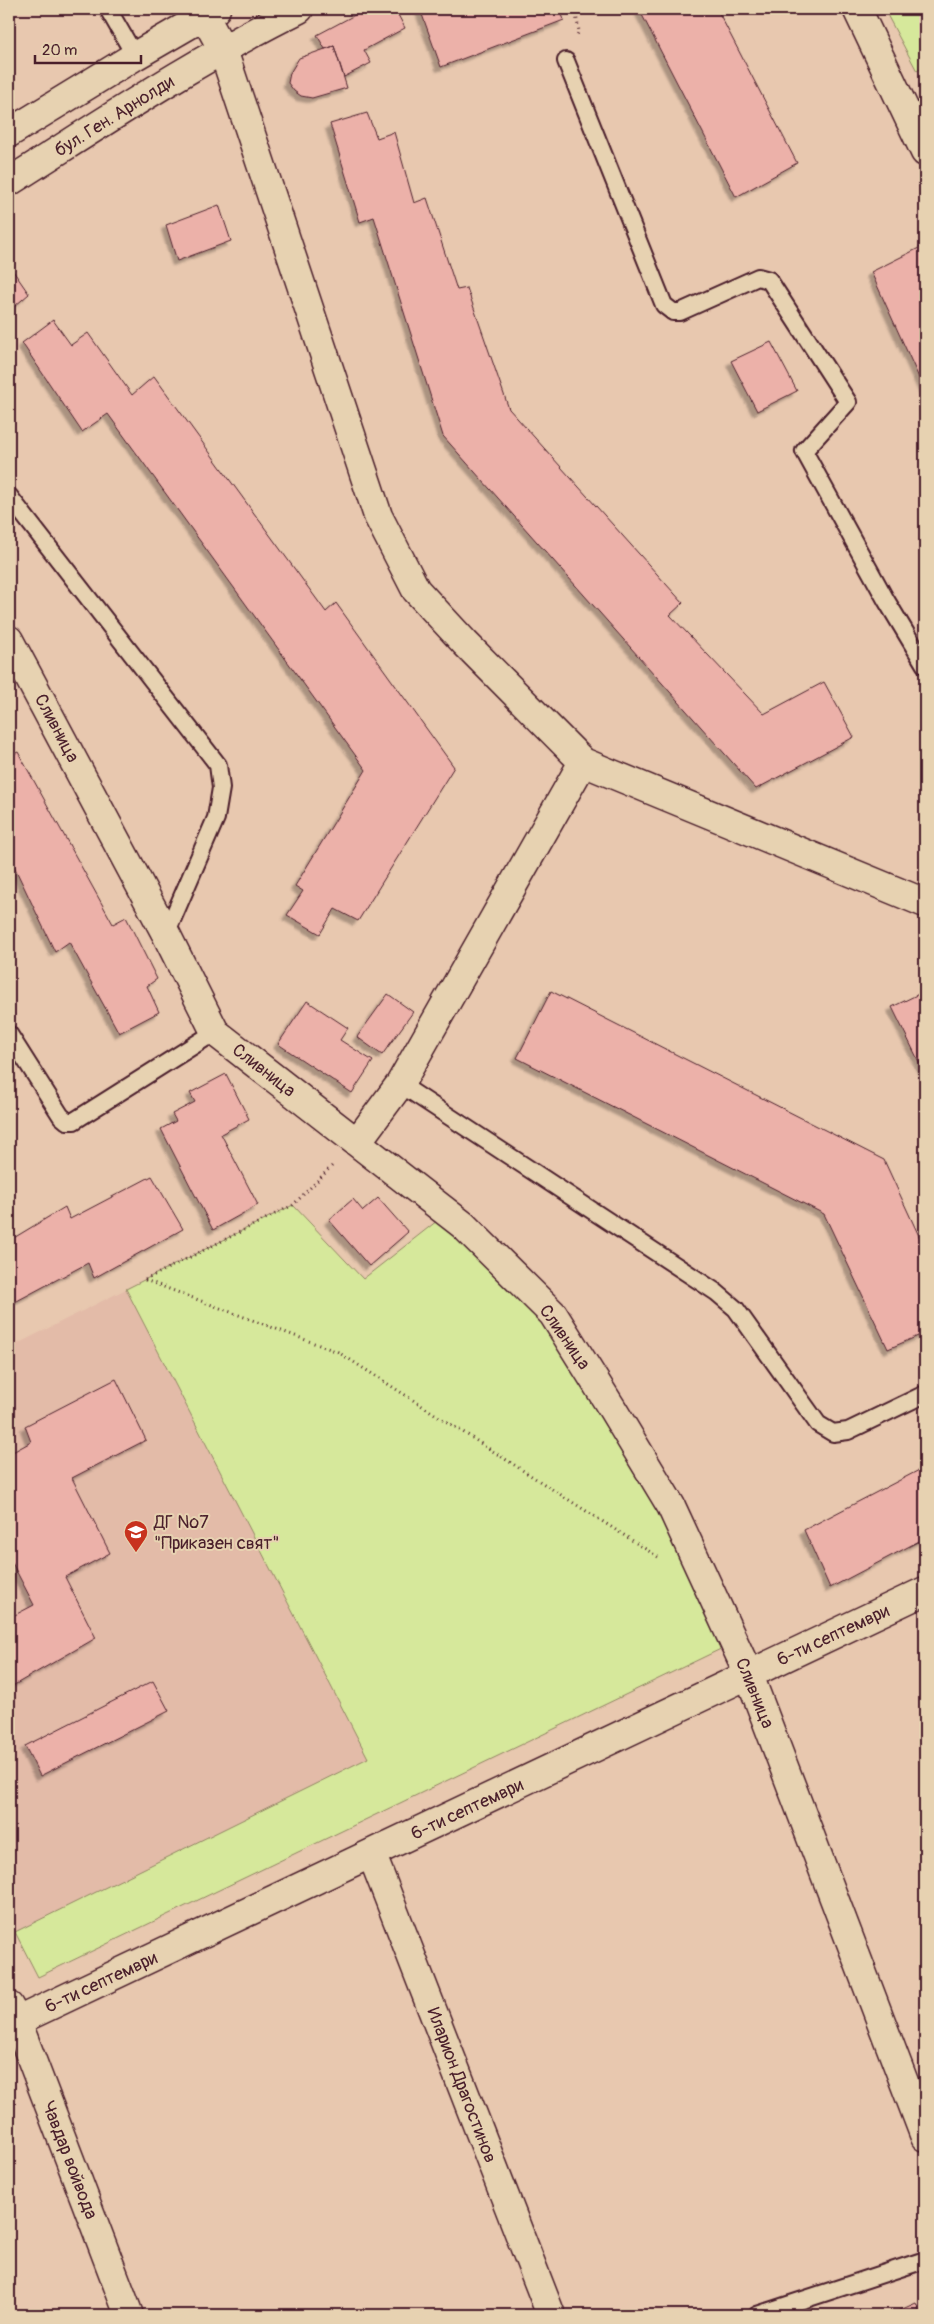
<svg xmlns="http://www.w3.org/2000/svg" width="934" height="2324" viewBox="0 0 934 2324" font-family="Pangolin,sans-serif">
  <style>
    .built { fill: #e3bba8 }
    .green { fill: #d6e89b; stroke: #908463 }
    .building { fill: #ecb1a9; stroke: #4a1f2b; filter: url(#shadow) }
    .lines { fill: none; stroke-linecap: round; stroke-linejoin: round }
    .lane-casing { stroke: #4a1f2b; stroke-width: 20 }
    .street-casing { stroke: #4a1f2b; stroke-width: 31 }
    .secondary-casing { stroke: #4a1f2b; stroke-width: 31 }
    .path { stroke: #4a1f2b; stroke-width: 3; stroke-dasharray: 1 4; stroke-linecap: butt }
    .lane { stroke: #e7d2b1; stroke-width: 16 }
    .street { stroke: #e7d2b1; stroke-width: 28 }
    .secondary { stroke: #e7d2b1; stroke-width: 28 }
    .labels { text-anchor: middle; stroke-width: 4; stroke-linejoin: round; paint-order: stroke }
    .street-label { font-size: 18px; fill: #4a1f2b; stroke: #e7d2b1 }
    .poi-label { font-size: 18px; fill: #4a1f2b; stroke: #e7d2b1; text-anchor: start }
  </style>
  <defs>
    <filter id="shadow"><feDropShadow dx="-4.5" dy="4.5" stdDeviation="1" flood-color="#0004"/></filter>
  </defs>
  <rect width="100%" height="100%" fill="#e8c8af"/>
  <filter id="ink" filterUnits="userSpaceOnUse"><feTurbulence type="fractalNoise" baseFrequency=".02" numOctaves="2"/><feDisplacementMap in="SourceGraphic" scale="10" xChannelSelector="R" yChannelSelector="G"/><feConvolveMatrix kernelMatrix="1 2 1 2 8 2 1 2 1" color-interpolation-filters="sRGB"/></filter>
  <g filter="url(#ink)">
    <path class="built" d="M126,1289l242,469 -353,174 -6,-11v-573z"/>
    <path class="green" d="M884,9h41v57l-8,5z
      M293,1205l70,74 79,-62 150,156 137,272 -691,332 -23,-45 353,-174 -242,-469z"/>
    <path class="building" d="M366,9h29l10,19 -41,22 7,13 -27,14 -10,-31 -9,3 -8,-14z
      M420,9h140l4,11 -123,47z
      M644,9h73l80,154 -61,34 -96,-186z
      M334,46l13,42 -35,10 -11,-2 -7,-5 -6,-8 2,-10 9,-15z
      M367,113l10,25 17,-6 20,71 13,-5 30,92 10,-2 42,121 174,194 -13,12 94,99 60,-32 30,55 -98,52 -313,-353 -69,-219 -14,5 -30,-98z
      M219,205l12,36 -54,20 -11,-36z
      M925,245v146l-54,-119z
      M11,268l18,26 -20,17v-41z
      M53,320l18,25 17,-12 44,62 22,-19 172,236 10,-9 118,164 -96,154 -23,-12 -15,25 -33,-19 16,-24 -8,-5 71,-116 -258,-356 -26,18 -60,-89z
      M771,342l26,49 -40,20 -26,-50z
      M18,752l95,172 13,-7 31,62 -10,7 12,26 -40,21 -50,-91 -14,10 -42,-88 -4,2v-110z
      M551,991l333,169 41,89v84l-37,16 -64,-135 -307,-156z
      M925,991v83l-33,-67z
      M388,994l25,18 -31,43 -25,-18z
      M307,1001l41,27 -8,12 33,21 -21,32 -74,-49z
      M226,1074l23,45 -28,15 37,71 -45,25 -52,-101 15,-8 -4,-7 23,-12 -5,-9z
      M152,1176l31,53 -89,49 -6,-15 -73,39 -6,-17v-50l3,4 53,-32 5,12z
      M378,1198l30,34 -39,34 -40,-46 24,-21 10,12z
      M116,1379l30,61 -74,38 38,75 -45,24 31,61 -87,50v-70l25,-13 -25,-48v-103l22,-12 -6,-16z
      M925,1467v71l-95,50 -26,-58z
      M153,1681l16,30 -129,65 -15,-30z
      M916,2303l5,12h-32z"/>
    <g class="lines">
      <g class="lane-casing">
        <path id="lane" d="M108,9l27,47
          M566,61l98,244 9,7h7l78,-35 11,3 79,122 -44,49 82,149 39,65
          M9,496l209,269 3,23 -5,30 -50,116
          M9,1034l52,82 6,5h7l141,-89
          M400,1084l316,208 20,17 82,115 15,9 15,-2 77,-37
          M757,2315l168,-55"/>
      </g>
      <g class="street-casing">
        <path id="street" d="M204,15l19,35 155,466 38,74 49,53 118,119 342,141
          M9,133l126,-77 81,-47
          M9,182c95,-60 189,-123 290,-173
          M9,640l157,294 49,98 248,193 90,89 60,96 58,96 78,169 176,462
          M357,1142l43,-58 183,-322
          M372,1855l179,460
          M9,2006l8,15 112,294
          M9,2025l916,-434"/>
      </g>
      <g class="secondary-casing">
        <path id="secondary" d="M857,9l68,143"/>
      </g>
      <path class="path" d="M575,9l4,22 -3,6
        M145,1280l193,72 320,205
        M145,1280l148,-75 40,-40"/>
      <use href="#lane" class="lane"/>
      <use href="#street" class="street"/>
      <use href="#secondary" class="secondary"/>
    </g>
  </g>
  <defs>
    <g id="school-pin" transform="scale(1.25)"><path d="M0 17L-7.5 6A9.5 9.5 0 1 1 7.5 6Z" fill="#c8321e" stroke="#e7d2b1"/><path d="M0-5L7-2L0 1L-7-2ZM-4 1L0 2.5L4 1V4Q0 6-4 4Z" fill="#fff"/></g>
  </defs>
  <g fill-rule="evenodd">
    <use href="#school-pin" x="136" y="1532"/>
  </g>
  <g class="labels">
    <g class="street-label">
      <text transform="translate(114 116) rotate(-32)" y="6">бул. Ген. Арнолди</text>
      <text transform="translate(57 728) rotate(62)" y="6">Сливница</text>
      <text transform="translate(264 1070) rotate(38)" y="6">Сливница</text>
      <text transform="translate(565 1337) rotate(55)" y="6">Сливница</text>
      <text transform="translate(833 1635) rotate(-25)" y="6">6-ти септември</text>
      <text transform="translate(755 1693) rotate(68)" y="6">Сливница</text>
      <text transform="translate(467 1809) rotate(-25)" y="6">6-ти септември</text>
      <text transform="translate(101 1982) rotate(-25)" y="6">6-ти септември</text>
      <text transform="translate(462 2085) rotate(69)" y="6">Иларион Драгостинов</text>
      <text transform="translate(70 2160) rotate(69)" y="6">Чавдар войвода</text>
    </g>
    <g class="poi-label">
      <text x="154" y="1528">ДГ №7<tspan x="154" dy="21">"Приказен свят"</tspan></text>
    </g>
  </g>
  <rect width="934" height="2324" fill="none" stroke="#e7d2b1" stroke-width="30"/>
  <rect x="15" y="15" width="904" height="2294" fill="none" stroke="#4a1f2b" stroke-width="2" filter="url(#ink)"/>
  <path d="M35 55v8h106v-8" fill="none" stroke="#4a1f2b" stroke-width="2.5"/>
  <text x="42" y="55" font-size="15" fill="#4a1f2b" stroke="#e7d2b1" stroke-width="4" paint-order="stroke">20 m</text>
</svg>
